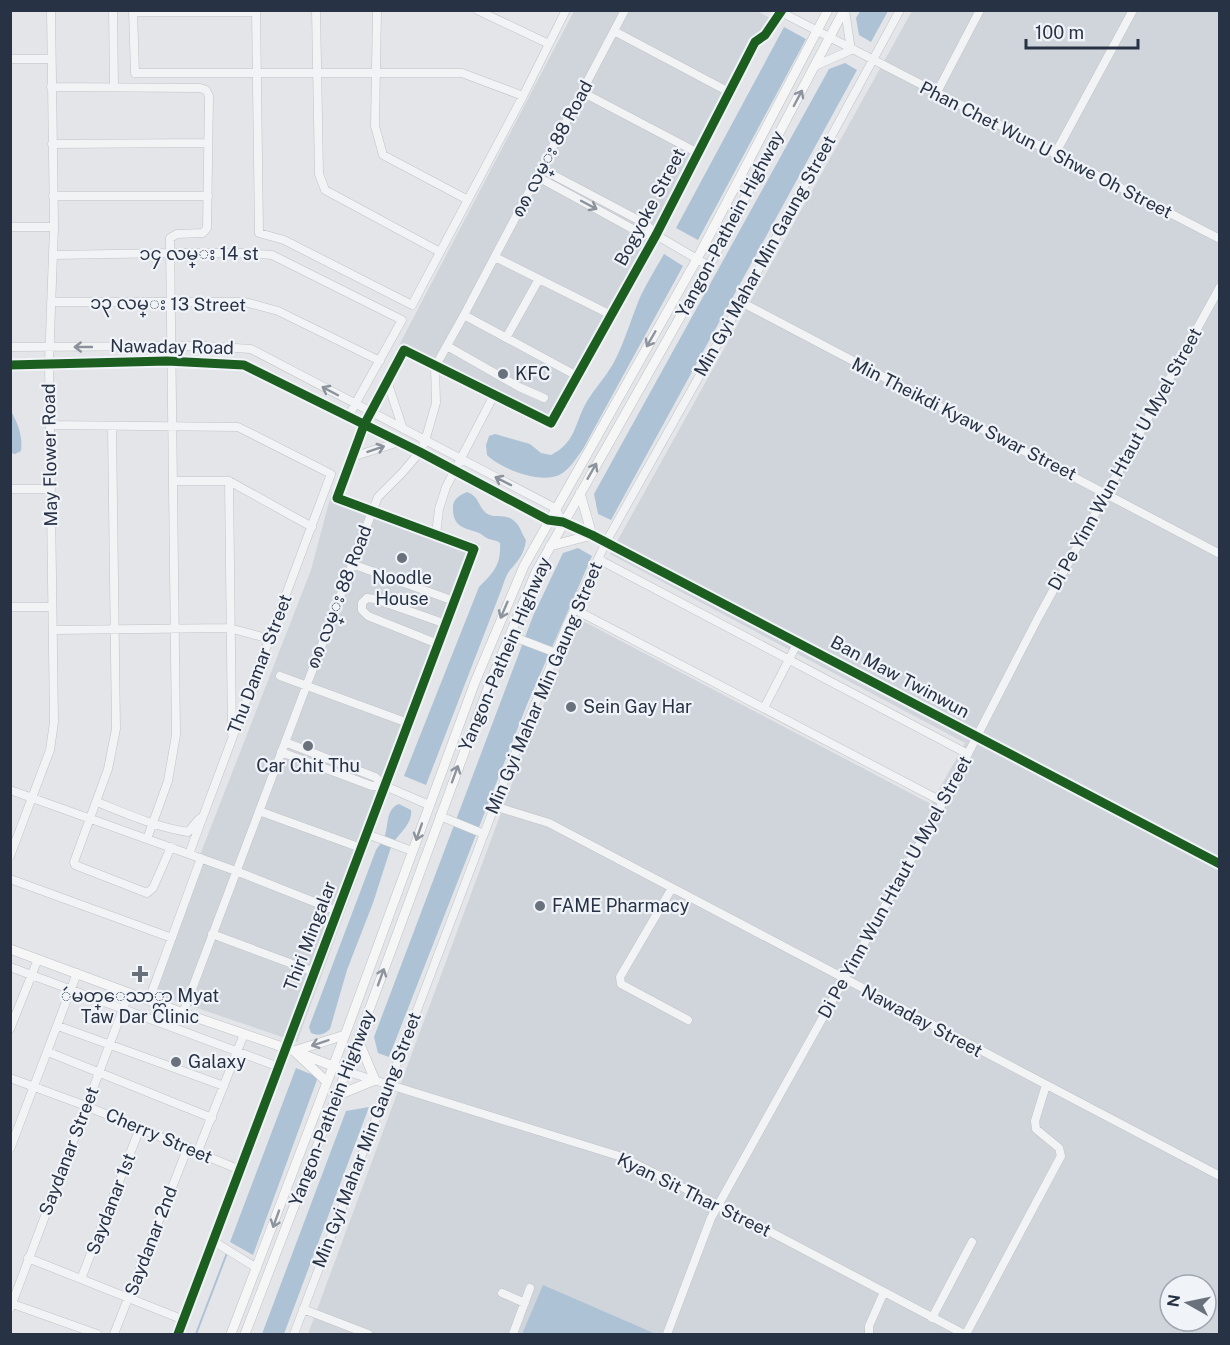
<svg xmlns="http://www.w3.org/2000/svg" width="1230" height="1345" viewBox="0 0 1230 1345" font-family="'Public Sans','Noto Sans Myanmar',sans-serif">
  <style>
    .built { fill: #d0d5dc; fill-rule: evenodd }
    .water { fill: #aec2d6 }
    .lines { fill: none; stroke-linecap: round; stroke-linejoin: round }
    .stream { stroke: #aec2d6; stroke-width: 2 }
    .minor-casing { stroke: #c1c3c6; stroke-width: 9 }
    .major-casing { stroke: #bec2c6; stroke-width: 10 }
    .minor { stroke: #f2f3f4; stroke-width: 8 }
    .major { stroke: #f6f6f7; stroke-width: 9 }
    .cycleway-casing { stroke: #f0f3f8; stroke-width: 13 }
    .cycleway { stroke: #1b5e20; stroke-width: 9 }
    .oneway { stroke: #8e949e }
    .oneway2 { stroke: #8c929c }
    .poi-dot { fill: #69717d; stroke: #f0f3f8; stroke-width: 2 }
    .labels { text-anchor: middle; stroke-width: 4.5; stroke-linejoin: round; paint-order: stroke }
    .street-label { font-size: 18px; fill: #273244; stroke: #f0f3f8 }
    .poi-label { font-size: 18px; fill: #273244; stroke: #f0f3f8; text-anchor: start }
  </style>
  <rect width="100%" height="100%" fill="#e3e5e8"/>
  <path class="built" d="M755,10l15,8 -219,411 -155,-78 178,-340z
    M912,11h307v1323h-911l220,-594 53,-120 350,184 34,-61 -355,-189zM1170,1285h36v36h-36z
    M332,491l148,53 -183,498 -150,-51 164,-421z"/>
  <path class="water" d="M861,10l27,1 -17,31 -12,-7 -3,-17z
    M784,27l22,12 -108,201 -22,-12z
    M845,63l12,7 -246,450 -13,-6 -4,-20 235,-425z
    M664,254l19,12 -100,183c-6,8 -13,20 -22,25 -19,11 -60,-5 -74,-19l-1,-10 3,-9 6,-2 35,10 11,9 10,2c25,-13 23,-30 35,-52 8,-14 19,-25 27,-39 12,-22 18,-46 28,-69 7,-14 15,-27 23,-41z
    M11,411c7,13 12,25 10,40l-6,3 -4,-1z
    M467,492c13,5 10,13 19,21 8,6 18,0 27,7 8,6 8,13 13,20 -2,14 -7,20 -16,30 -4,5 -6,12 -8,18l-76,197 -22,-9 75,-189c15,-15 22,-22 21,-44 -5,-4 -8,-2 -13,-5 -3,-1 -5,-4 -8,-5 -13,-5 -26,-5 -26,-24 -1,-9 6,-14 14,-17z
    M578,548l14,8 -64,146 -139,355 -11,-4 -4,-16 159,-421 30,-63z
    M399,804l12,6c2,15 -14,24 -20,37l-18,56 -26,67 -17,59c-6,6 -11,7 -19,4l-2,-6 67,-177c3,-5 6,-7 8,-12 5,-11 1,-29 15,-34z
    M296,1068l22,9 -65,178 -23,-13z
    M369,1107l-85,227h-22l84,-223z
    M543,1285l113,49h-134z"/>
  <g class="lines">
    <path class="stream" d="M196,1334l31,-81"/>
    <g class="minor-casing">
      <path id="minor" d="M113,10l1,77
        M133,10l2,63h327l61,23
        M256,10l3,223 25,7 128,65 111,-209 43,-86
        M316,10l3,164 6,16 115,62
        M377,10l-2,116 8,29 85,45
        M477,10l72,34
        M779,11l441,228
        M133,12h123
        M614,31l115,61
        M10,59h41
        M815,66l36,-16 -6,-40
        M51,87l149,1 6,2 3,6 -2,132 -4,5 -26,1 -7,4 6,497 -8,46 -21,58
        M582,92l116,61
        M936,94l44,-84
        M52,144l156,-1
        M1055,154l78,-144
        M542,169l104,55 10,11 53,31
        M538,177l102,56 16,2
        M53,196h155
        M10,227h44
        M53,255l118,-2h72l29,2 130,65 -54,97
        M495,257l116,58
        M51,302h194l33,9 102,50
        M741,302l479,252
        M464,315l113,61
        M506,338l33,-59
        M447,346l72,41 25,11
        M10,347l193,-1 48,3 304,159 8,14
        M10,365l157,-4 77,4 176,87 128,68 15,2 29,13 628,329
        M387,381l16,48
        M50,425l188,2 93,47 -142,380
        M112,427l4,302 -8,40 -34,93 1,3 72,28 6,-5 18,-41
        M352,457l47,-15
        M173,481h56l83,46
        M229,481l3,253
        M10,489h41
        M436,535l3,-26 7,-22 48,-92
        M598,559l370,195
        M352,564l102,37
        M10,607h42
        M574,609l369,193
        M53,630l176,-2 41,11
        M508,637l14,3 34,13
        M438,644l-70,-28 -6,-6v-7l5,-5 8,1 71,25
        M280,676l128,47
        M764,708l34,-66
        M281,752l91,34h13l-10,-9 -90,-35
        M385,786l44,19
        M10,790l226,81 101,40
        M97,802c30,12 59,25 91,30l11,-13
        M494,806l55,17 671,353
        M259,811l102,37
        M440,816l44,18
        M367,834l45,17
        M10,856l40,-106 4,-28 -5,-359 5,-136 -3,-217
        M10,879l162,59
        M672,888l-52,89 1,7 67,36
        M212,934l102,38
        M10,967l269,100
        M149,1000l52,-142
        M183,1013l189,-501 6,-15 24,-24 18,-21 5,-11 11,-38 -1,-36 29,-52 161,-305
        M58,1026l166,60
        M10,1029l28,-70
        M48,1052l164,66
        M345,1071l277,86 120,60 222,117
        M10,1078l76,28 154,64
        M10,1149l67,-176
        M198,1151l46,-117
        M213,1241l44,27
        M28,1258l156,62
        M81,1279l59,-151
        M502,1293l23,10
        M10,1303l87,31
        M10,1309l119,-316
        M303,1309l65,25
        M932,1318l40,-76
        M114,1334l74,-187
        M178,1334l296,-785 -137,-51 27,-73 40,-75 147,73 105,-188 99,-193 10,-7 17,-25
        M294,1334l212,-558 61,-151 39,-83 135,-240 159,-292
        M513,1334l17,-46
        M667,1334l44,-116 232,-416 95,-184 182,-331
        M869,1334v-8l15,-34
        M966,1334l95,-178 -2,-8 -23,-19 -1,-8 11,-36"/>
    </g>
    <g class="major-casing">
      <path id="major" d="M550,546l42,-11 -12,-42
        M10,949l173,64 111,38 44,17
        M327,1082l-33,-31 51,-16
        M336,1096l39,-16 -17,-40
        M231,1334l114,-299 130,-353 49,-116 173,-307 131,-249
        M245,1334l113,-294 130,-352 48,-116 173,-306 135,-256"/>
    </g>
    <use href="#minor" class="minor"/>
    <use href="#major" class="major"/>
    <g class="cycleway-casing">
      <path id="cycleway" d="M10,365l157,-4 77,4 176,87 128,68 15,2 29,13 628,329
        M178,1334l296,-785 -137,-51 27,-73 40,-75 147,73 105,-188 99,-193 10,-7 17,-25"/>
    </g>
    <use href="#cycleway" class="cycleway"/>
  </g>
  <defs><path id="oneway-shaft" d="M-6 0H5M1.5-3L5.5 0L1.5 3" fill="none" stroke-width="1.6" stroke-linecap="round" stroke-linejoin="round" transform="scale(1.5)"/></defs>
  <g class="oneway">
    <use href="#oneway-shaft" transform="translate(798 98) rotate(-62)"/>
    <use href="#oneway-shaft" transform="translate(651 339) rotate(120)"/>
    <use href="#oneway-shaft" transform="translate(592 471) rotate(-60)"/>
    <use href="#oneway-shaft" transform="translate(504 610) rotate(113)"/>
    <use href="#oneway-shaft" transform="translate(455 774) rotate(-70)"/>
    <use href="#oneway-shaft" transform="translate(419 832) rotate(109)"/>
    <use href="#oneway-shaft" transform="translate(381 977) rotate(-70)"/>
    <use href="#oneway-shaft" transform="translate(320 1043) rotate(162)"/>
    <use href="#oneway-shaft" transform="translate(276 1219) rotate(110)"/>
  </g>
  <g class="oneway2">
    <use href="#oneway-shaft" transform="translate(589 205) rotate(28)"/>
    <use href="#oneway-shaft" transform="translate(83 347) rotate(180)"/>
    <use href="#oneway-shaft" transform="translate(330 391) rotate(-152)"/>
    <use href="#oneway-shaft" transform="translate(376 449) rotate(-19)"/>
    <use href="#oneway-shaft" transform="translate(503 481) rotate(-153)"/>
  </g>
  <g class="poi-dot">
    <circle cx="503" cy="374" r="6"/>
    <circle cx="402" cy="558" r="6"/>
    <circle cx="571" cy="707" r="6"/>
    <circle cx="308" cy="746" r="6"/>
    <circle cx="540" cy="906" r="6"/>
    <path d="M137 965h6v6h6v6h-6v6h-6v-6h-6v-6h6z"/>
    <circle cx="176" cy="1062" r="6"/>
  </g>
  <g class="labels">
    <g class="street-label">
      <text transform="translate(552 149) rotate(-62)" y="6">၈၈ လမ္း 88 Road</text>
      <text transform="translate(1046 150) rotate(27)" y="6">Phan Chet Wun U Shwe Oh Street</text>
      <text transform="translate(650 207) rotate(-62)" y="6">Bogyoke Street</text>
      <text transform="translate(730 224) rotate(-62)" y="6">Yangon-Pathein Highway</text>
      <text x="199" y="260">၁၄ လမ္း 14 st</text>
      <text transform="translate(765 256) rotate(-61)" y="6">Min Gyi Mahar Min Gaung Street</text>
      <text transform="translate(168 304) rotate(1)" y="6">၁၃ လမ္း 13 Street</text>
      <text transform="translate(172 347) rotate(1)" y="6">Nawaday Road</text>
      <text transform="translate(964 419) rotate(27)" y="6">Min Theikdi Kyaw Swar Street</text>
      <text transform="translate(50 455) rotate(-91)" y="6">May Flower Road</text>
      <text transform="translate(1125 459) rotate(-61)" y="6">Di Pe Yinn Wun Htaut U Myel Street</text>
      <text transform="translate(339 597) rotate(-69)" y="6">၈၈ လမ္း 88 Road</text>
      <text transform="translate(505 654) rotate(-67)" y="6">Yangon-Pathein Highway</text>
      <text transform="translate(260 664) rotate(-69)" y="6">Thu Damar Street</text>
      <text transform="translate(900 677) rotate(28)" y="6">Ban Maw Twinwun</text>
      <text transform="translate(544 688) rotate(-67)" y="6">Min Gyi Mahar Min Gaung Street</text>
      <text transform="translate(895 887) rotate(-61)" y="6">Di Pe Yinn Wun Htaut U Myel Street</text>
      <text transform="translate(310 936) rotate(-69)" y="6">Thiri Mingalar</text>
      <text transform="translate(922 1021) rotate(28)" y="6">Nawaday Street</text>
      <text transform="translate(332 1108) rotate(-69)" y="6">Yangon-Pathein Highway</text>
      <text transform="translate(159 1136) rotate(23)" y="6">Cherry Street</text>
      <text transform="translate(367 1140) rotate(-69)" y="6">Min Gyi Mahar Min Gaung Street</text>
      <text transform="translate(69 1151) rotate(-69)" y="6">Saydanar Street</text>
      <text transform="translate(694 1195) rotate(26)" y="6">Kyan Sit Thar Street</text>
      <text transform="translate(111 1204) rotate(-69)" y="6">Saydanar 1st</text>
      <text transform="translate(151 1241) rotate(-69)" y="6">Saydanar 2nd</text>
    </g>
    <g class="poi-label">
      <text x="515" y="380">KFC</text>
      <text x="402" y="584" text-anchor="middle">Noodle<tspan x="402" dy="21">House</tspan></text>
      <text x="583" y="713">Sein Gay Har</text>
      <text x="308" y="772" text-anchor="middle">Car Chit Thu</text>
      <text x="552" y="912">FAME Pharmacy</text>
      <text x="140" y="1002" text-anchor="middle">ဴမတ္ေသာ္တာ Myat<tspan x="140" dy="21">Taw Dar Clinic</tspan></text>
      <text x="188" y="1068">Galaxy</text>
    </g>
  </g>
  <rect width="1230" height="1345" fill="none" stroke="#273244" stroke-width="24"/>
  <g transform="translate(1188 1303) rotate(279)"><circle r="28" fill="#f0f3f8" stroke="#a0a6b0" stroke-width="1.5"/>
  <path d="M0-4.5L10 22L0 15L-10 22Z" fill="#69717d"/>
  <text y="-9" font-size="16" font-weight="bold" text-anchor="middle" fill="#273244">N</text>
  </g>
  <path d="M1026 39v9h112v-9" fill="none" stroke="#273244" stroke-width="3"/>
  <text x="1035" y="39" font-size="18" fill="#273244" stroke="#f0f3f8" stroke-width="4.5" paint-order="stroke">100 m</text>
</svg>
